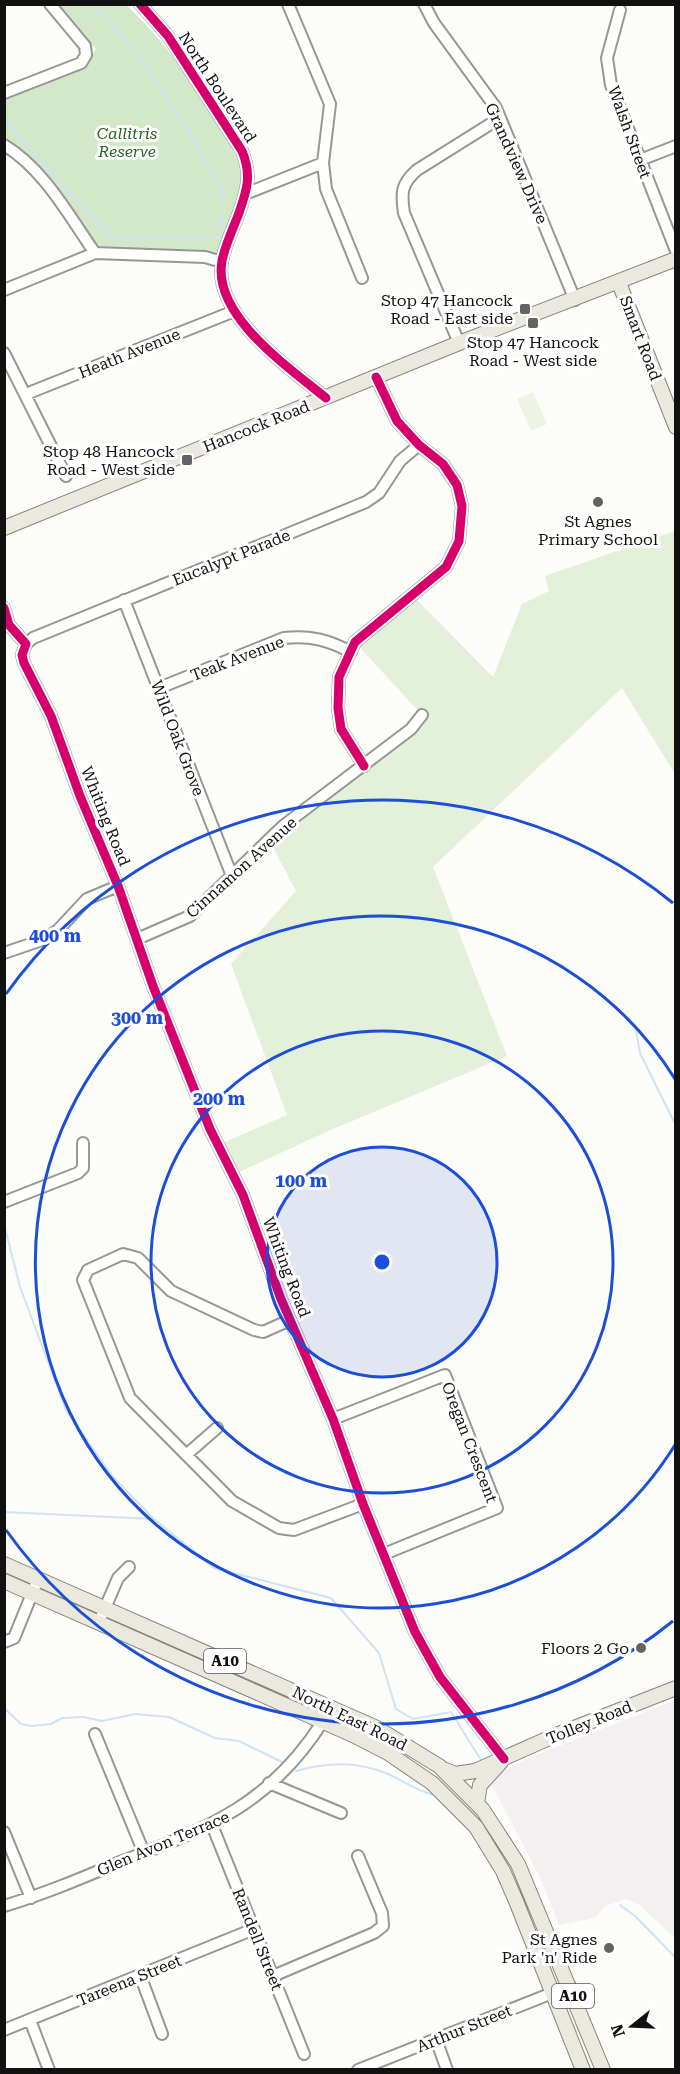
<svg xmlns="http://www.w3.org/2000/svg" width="680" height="2074" viewBox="0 0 680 2074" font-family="'Roboto Serif',serif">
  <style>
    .industrial { fill: #f4f0f2 }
    .green { fill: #e3f0da }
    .forest { fill: #d3e7c9 }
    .pitch { fill: #edf4e3 }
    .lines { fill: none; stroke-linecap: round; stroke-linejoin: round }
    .stream { stroke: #d1e2f3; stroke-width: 2 }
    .minor-casing { stroke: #979795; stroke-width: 14 }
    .major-casing { stroke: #848482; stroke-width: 16 }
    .minor { stroke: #fffffe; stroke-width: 10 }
    .major { stroke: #ebe9dd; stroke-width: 14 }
    .cycleway-casing { stroke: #fff; stroke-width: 13 }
    .cycleway { stroke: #d6006c; stroke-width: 9 }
    .ring { fill: none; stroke: #1d4ed8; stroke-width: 3 }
    .poi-dot { fill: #636362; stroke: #fff; stroke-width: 2 }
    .labels { text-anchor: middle; stroke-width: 6; stroke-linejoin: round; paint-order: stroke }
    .shield { fill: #fff; stroke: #585858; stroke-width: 1.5 }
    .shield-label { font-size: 15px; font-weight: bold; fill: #111 }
    .street-label { font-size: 16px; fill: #111; stroke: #fff }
    .park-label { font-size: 16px; font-style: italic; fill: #2a6326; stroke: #fff }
    .poi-label { font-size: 16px; fill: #111; stroke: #fff; text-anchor: end }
    .centre { fill: #1d4ed8; stroke: #fff; stroke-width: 3 }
    .ring-label { font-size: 18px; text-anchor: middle; font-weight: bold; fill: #1d4ed8; stroke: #fff; stroke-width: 6; stroke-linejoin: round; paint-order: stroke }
  </style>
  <rect width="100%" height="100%" fill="#fcfcf8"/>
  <path class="industrial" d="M675,1700v239l-35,-34 -14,-6 -21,7 -10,12 -36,7 -20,-50 -50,-95 37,-21z"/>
  <path class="green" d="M675,531v243l-53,-86 -189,179 74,189 -181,76 -93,43 -15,-30 69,-30 -56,-151 65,-73 -27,-51 153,-125 -67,-73 57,-47 81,82 29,-73 27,-13 -4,-15z"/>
  <path class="forest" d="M57,5h69c46,42 91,112 119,168l-7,32 -18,48 -119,-3 -39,-50 -57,-59 -1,-43 79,-31 13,-18z"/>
  <path class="pitch" d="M533,392l14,32 -16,7 -14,-32z"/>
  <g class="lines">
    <path class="stream" d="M93,4c53,52 90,122 129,184l1,15
      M4,120l106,117 107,2
      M217,238l6,-26
      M635,1024l5,29 36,73
      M4,1224l16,63 46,123 47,67 41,42 60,49 117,30 48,55 17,56 17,10 38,-7 30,48
      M4,1512l150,7
      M4,1708l17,16 10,2 20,-2 11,-6 21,-1 19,4 33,-7 34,3 46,21 24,3 45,22
      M292,1768l4,3c32,-9 61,-10 92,3 16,7 29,17 46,21
      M620,1905l15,11 41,42"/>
    <g class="minor-casing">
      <path id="minor" d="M140,4l28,32 74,115c10,24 5,39 -3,62 -6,16 -14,32 -17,48 -10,54 66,106 104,137
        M288,4l42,100 -7,59 3,26 36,89
        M424,4l10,19 62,85 79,192
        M620,10l-13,48 4,27 65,166
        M4,93l77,-30 5,-8 -1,-9 -35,-42
        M4,145c40,24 65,71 91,108l110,4 17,5
        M640,160l36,-14
        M245,194l78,-31
        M4,290l91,-37
        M459,343l-55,-130c-3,-20 -3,-29 13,-43l83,-52
        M4,353l62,123
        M26,394l206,-82
        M124,600l108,276
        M4,608l5,17 17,19 -4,11 2,8 27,53 29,80 38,90 35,100 57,143 33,66 38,104 52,120 30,85 52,128 25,45 64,82
        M26,644l7,-6 333,-136 13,-9 21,-32 19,-16
        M159,688l125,-50c26,-3 44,2 67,14
        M364,766l-23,-37 -3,-21 1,-31 16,-35 91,-75 13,-26 3,-35 -5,-21 -14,-21 -24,-19 -22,-24 -21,-44
        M137,939l53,-23 93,-90 128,-97 11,-14
        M4,953l41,-14 13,-9 29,-31 31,-13
        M4,1202l74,-29 5,-5v-25
        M290,1320l-27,12 -9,-2 -83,-39 -33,-33 -15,-4 -35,16 -5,10 47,118 102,103 47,27 15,2 69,-26
        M333,1419l112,-44 52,133 -113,46
        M186,1455l31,-27
        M99,1622l19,-44 11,-11
        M4,1642l10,-4 24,-59
        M95,1734l49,119
        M269,1783l72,30
        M212,1825l92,229
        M4,1832l27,66
        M4,1906c40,-12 78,-28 116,-44 88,-34 150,-57 203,-141
        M140,1975l22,59
        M273,1976l101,-43 9,-7 -1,-13 -24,-57
        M30,2020l19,50
        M4,2030l250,-101
        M436,2039l11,31
        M358,2070l212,-84"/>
    </g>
    <g class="major-casing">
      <path id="major" d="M619,283l57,144
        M4,528l455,-185 217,-84
        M4,1564l373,164 62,38 44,44 35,54 85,206
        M4,1581l349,154 35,18 44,30 44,44 27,44 13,30 67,169
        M446,1770l9,4 20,-3 81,-36 120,-47
        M477,1803l3,-18 21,-23"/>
    </g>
    <use href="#minor" class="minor"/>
    <use href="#major" class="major"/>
    <g class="cycleway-casing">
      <path id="cycleway" d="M140,4l28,32 74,115c10,24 5,39 -3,62 -6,16 -14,32 -17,48 -10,54 66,106 104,137
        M4,608l5,17 17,19 -4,11 2,8 27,53 29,80 38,90 35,100 57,143 33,66 38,104 52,120 30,85 52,128 25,45 64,82
        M364,766l-23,-37 -3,-21 1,-31 16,-35 91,-75 13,-26 3,-35 -5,-21 -14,-21 -24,-19 -22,-24 -21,-44"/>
    </g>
    <use href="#cycleway" class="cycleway"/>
  </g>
  <circle cx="382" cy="1262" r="115" fill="#1d4ed8" fill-opacity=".12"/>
  <g class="ring">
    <circle cx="382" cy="1262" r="115"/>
    <circle cx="382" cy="1262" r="231"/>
    <path d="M675 1445A346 346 0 1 1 675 1079"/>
    <path d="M673 1621A462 462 0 0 1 6 1530M6 994A462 462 0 0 1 673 903"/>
  </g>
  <g class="poi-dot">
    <rect x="519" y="303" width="12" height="12" rx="3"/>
    <rect x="527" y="317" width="12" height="12" rx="3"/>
    <rect x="181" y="454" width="12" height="12" rx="3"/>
    <circle cx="598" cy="502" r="6"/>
    <circle cx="641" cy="1648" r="6"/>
    <circle cx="609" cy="1948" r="6"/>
  </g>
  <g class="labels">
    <g class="shield">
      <rect x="204" y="1649" width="42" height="24" rx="4.5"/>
      <rect x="552" y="1984" width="42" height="24" rx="4.5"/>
    </g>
    <g class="shield-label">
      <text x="225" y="1666">A10</text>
      <text x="573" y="2001">A10</text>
    </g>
    <g class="street-label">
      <text transform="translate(218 87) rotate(57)" y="6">North Boulevard</text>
      <text transform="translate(630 132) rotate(70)" y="6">Walsh Street</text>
      <text transform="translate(517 163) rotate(66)" y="6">Grandview Drive</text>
      <text transform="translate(641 338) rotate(69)" y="6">Smart Road</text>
      <text transform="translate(129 353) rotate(-22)" y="6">Heath Avenue</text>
      <text transform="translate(256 426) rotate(-22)" y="6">Hancock Road</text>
      <text transform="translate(231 557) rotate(-22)" y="6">Eucalypt Parade</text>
      <text transform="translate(237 658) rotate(-21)" y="6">Teak Avenue</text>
      <text transform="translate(178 738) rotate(69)" y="6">Wild Oak Grove</text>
      <text transform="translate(106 816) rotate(68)" y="6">Whiting Road</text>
      <text transform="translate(241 867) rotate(-42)" y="6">Cinnamon Avenue</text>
      <text transform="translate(287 1267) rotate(69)" y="6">Whiting Road</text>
      <text transform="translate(470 1442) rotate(69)" y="6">Oregan Crescent</text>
      <text transform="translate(350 1718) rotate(26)" y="6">North East Road</text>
      <text transform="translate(589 1722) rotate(-22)" y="6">Tolley Road</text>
      <text transform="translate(163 1843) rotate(-23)" y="6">Glen Avon Terrace</text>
      <text transform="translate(258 1939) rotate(68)" y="6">Randell Street</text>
      <text transform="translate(129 1980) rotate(-22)" y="6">Tareena Street</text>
      <text transform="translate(464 2028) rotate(-22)" y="6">Arthur Street</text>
    </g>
    <g class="park-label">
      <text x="127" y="139">Callitris<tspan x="127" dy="18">Reserve</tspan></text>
    </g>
    <g class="poi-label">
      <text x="513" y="306">Stop 47 Hancock<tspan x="513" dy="18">Road - East side</tspan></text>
      <text x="533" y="348" text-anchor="middle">Stop 47 Hancock<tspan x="533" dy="18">Road - West side</tspan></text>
      <text x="175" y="457">Stop 48 Hancock<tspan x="175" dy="18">Road - West side</tspan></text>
      <text x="598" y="527" text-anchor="middle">St Agnes<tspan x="598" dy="18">Primary School</tspan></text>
      <text x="629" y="1654">Floors 2 Go</text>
      <text x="597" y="1945">St Agnes<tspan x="597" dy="18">Park 'n' Ride</tspan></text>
    </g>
  </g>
  <circle cx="382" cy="1262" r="9" class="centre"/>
  <g class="ring-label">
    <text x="55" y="942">400 m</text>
    <text x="137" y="1024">300 m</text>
    <text x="219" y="1105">200 m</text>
    <text x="301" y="1187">100 m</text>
  </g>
  <rect width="680" height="2074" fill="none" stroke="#111111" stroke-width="12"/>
  <g transform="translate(632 2026) rotate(252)" stroke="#ffffff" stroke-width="4.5" paint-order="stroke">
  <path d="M0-4.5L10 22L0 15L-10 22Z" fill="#111111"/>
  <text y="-9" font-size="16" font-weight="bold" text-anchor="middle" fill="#111111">N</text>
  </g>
</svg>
